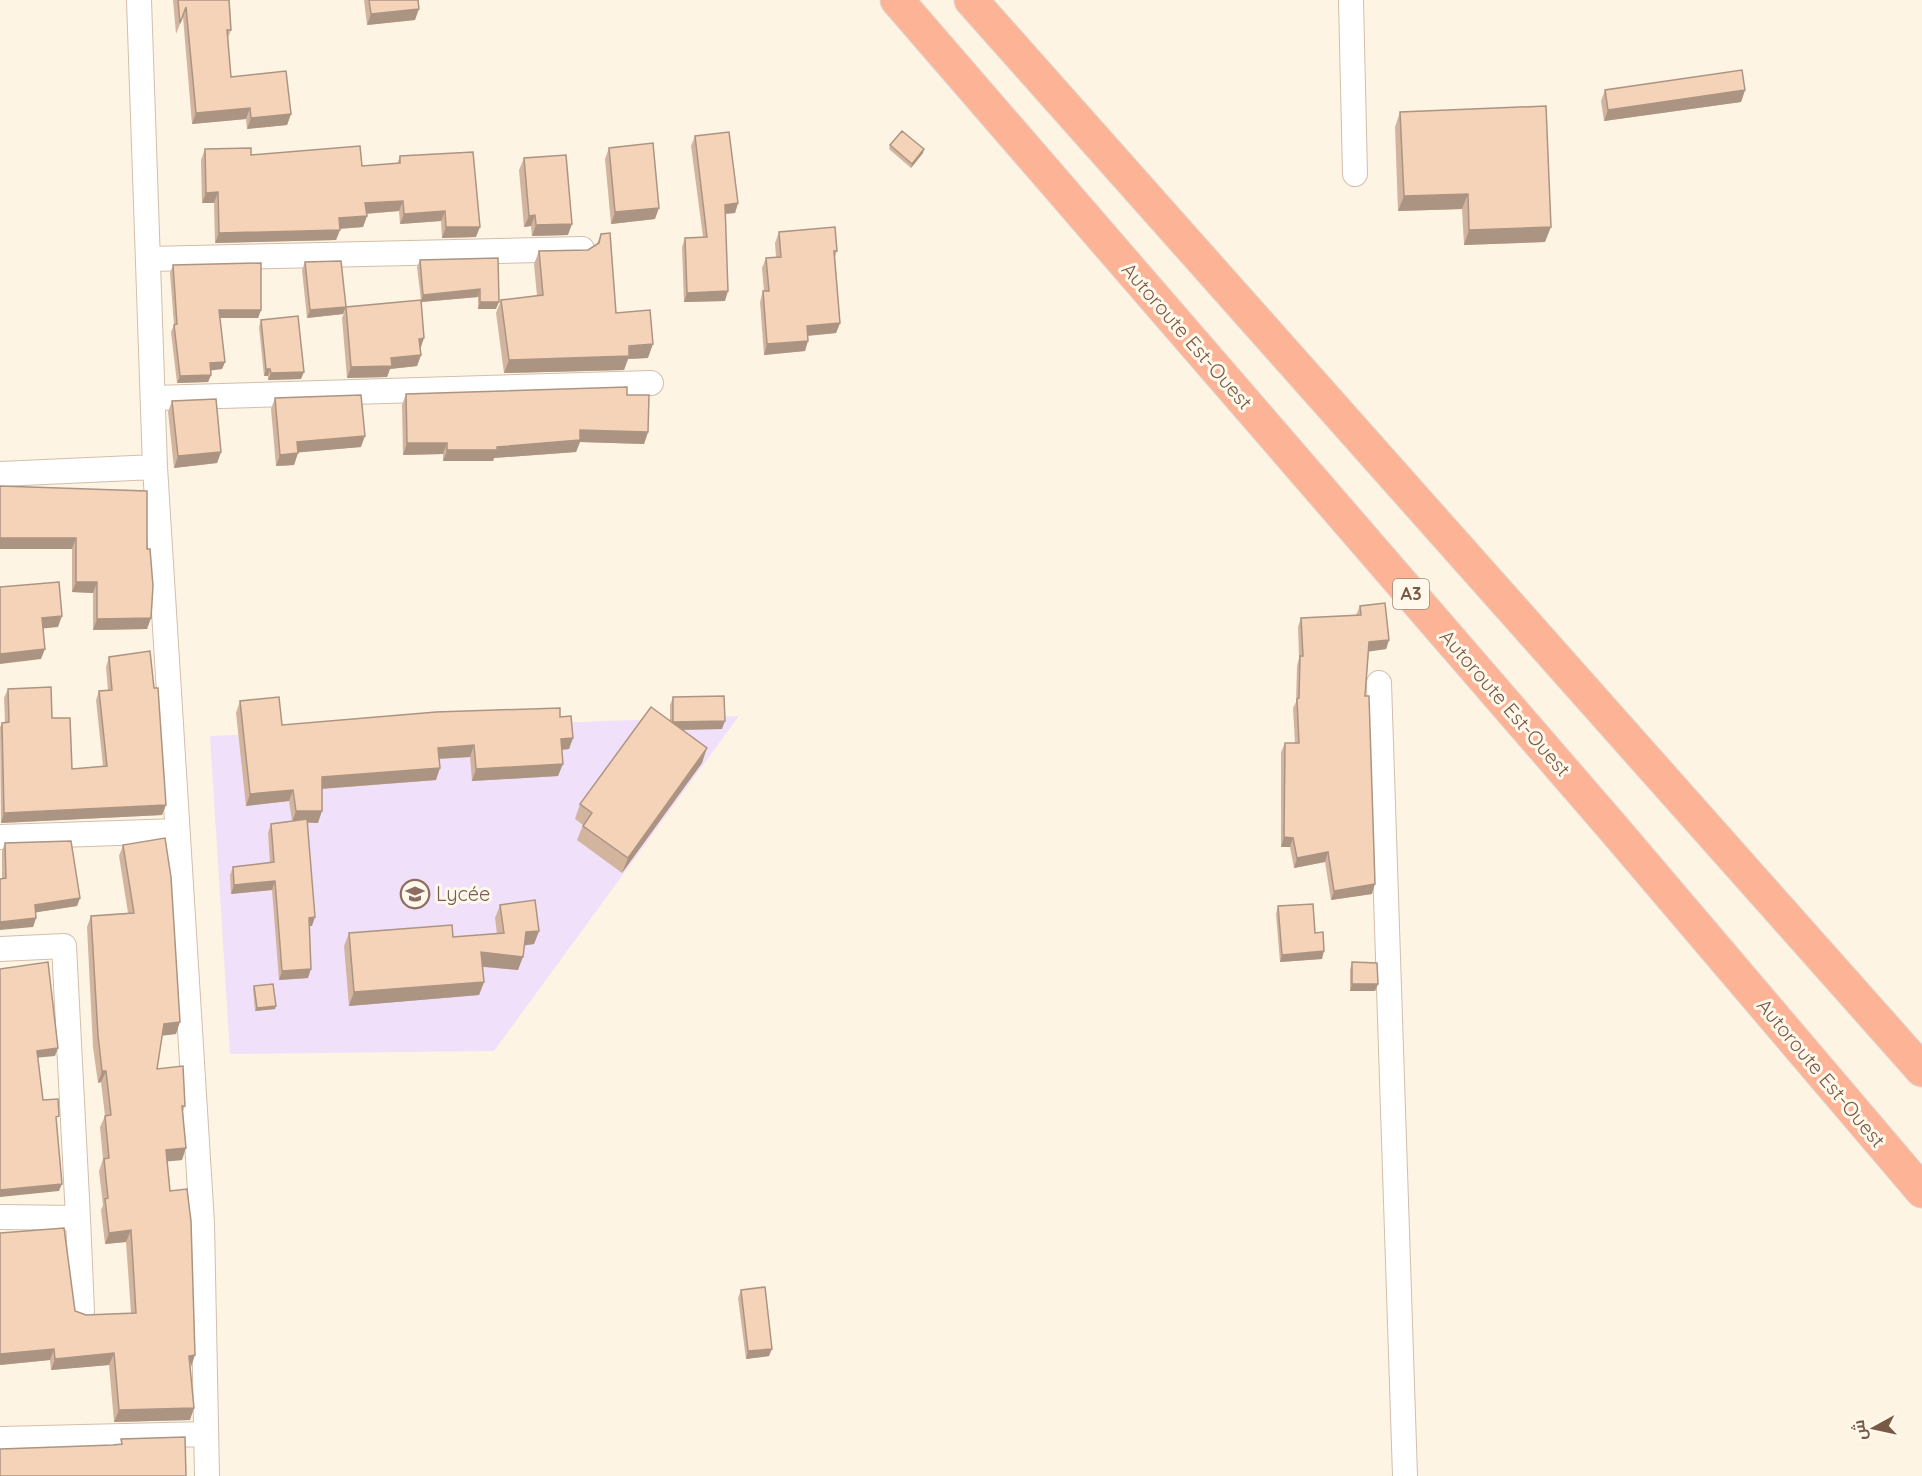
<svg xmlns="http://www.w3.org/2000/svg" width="1922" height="1476" viewBox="0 0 1922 1476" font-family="Quicksand,Cairo,sans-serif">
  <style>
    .education { fill: #f1e0fa }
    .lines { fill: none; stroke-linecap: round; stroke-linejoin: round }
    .street-casing { stroke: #d2beab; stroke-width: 26 }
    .highway-casing { stroke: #dfd7d3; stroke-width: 35 }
    .street { stroke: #fff; stroke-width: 24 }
    .highway { stroke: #fdb396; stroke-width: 33 }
    .wall { fill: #d3b59f }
    .shaded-wall { fill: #ac9482 }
    .building { fill: #f5d3b9; stroke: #ac9482; stroke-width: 1.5 }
    .labels { text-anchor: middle; stroke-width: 6; stroke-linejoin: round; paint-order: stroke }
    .shield { fill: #fff8eb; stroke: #a08978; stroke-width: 1.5 }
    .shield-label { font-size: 18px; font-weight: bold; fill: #785a47 }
    .street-label { font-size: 20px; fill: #785a47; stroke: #fff8eb }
    .education-label { font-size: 20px; fill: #785e54; stroke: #fff8eb; text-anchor: start }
  </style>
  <rect width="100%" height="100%" fill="#fef4e3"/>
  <path class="education" d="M739,716l-245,335 -264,3 -20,-318z"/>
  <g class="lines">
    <g class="street-casing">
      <path id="street" d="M139,0l16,467 47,756 5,253
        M1351,0l4,174
        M149,259l433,-10
        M153,398l498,-15
        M0,474l155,-7
        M1379,683l26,793
        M0,837l177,-6
        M0,949l64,-3 14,272 -78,-1
        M78,1218l4,94
        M0,1439l206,-5"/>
    </g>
    <g class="highway-casing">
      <path id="highway" d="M897,0l717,829 308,362
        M971,0l951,1070"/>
    </g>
    <use href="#street" class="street"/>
    <use href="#highway" class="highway"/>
  </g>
  <path class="wall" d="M173,0h56l2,30 -3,8 3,39 60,37 -4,11 -40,4 -1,-10 -54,5 -9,-107 -7,17z
    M364,0h54l-3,20 -48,5z
    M1605,90h140l-4,12 -137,19 -3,-20z
    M1400,112l145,130 -81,3 -2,-36 -64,2 -3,-84z
    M695,136l43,67 -3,10 -10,1v87l-41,1 -2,-55 3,-9 18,-1 -12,-91z
    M890,145l33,8 -12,15 -22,-19z
    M609,148l46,71 -44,5 -6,-65z
    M205,149l46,6 111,11 35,-2 3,-8 76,81 -34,1 -1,-17 -41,3 -1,-13 -33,3 1,2 -4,11 -23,2 -4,11 -121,3 -1,-40h-12l-1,-43z
    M524,158l44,77 -36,1 -1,-10 -7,1 -5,-57z
    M779,232l58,19 -2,6 5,66 -4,10 -28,3 -3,15 -41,4 -4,-53 3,-11h1l-2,-23 4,-10 10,-1 -1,-14z
    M601,234l15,79 32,45 -20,1 -4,11 -120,3 -8,-60 5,-13 36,-4 -3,-32 5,-13 49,-1 9,-6z
    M498,258l-2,51h-18v-12l-57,5v53l-4,11 -27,3 -3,8 -40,1 -5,-60 4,-11 75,-7 -4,-33 3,-7z
    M305,262l41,45 -3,7 -36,4 -5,-48z
    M173,265l88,45 -3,8h-38l5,44 -3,7 -11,1v5l-3,7 -31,1 -6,-51 3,-7 -4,-52z
    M261,320l40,59 -33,1v-4h-4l-5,-49z
    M406,394l221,1 21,37 -4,12 -64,-2 -4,10 -82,6 -1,3h-50v-7l-40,1 -1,-50z
    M275,398l86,49 -63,5 -4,13 -18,1 -5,-57z
    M172,401l49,51 -4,11 -43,5 -6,-56z
    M0,486l147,63 4,69 -4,11 -54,1v-37l-21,-1v-43z
    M1360,606l29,34 -3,9 -17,2 -4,45 7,198 -41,6 -6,-38 -31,6 -4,-21h-9v-95l4,-9h10l-2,-35 3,-6 1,-36 2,-8 -1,-31 3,-9 55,-3z
    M109,657l57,148 -4,10 -161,8 -1,-96 2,-4 3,-1 -1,-24 4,-9 44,29 20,51 31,-3 -7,-66 3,-9 9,-1 -2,-23z
    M673,697l49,32 -40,1 20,33 -80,110 -45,-33 6,-15 -8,-6 5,-15 90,-83v-16z
    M240,701l42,24 278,-8 13,21 -4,11 -7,1 -4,26 -86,5 -2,-24 -31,2 -3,21 -114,9 -4,34 -11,-1 5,104h-2l-2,52 -29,2 -7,-90 -41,4 -1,-19 3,-8 37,-4 -2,-30 3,-9 21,-3 -3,-20 -43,5 -10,-93z
    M5,843l75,55 -3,8 -41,6v6l-3,9 -31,-48v-28z
    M123,845l53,189 -14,1 -5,34 28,37 -3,8v46l-15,1 23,206v53l-76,2 -5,-57 -58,5 -1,-10 -50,5v-132l75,78 11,4 45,-2 -5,-71 -21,2 -4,-34 2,-5 -4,-34 4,-12 -3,-32 5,-11 -4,-34 -3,1 -5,-36 -6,-120 4,-11 37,-3 -9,-57z
    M500,905l39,26 -5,13 -9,1 -7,25 -35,-3 1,15 -5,13 -130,11 -5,-60 5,-13 104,4 44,-3 -2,-16z
    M1278,906l37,27 7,26 -42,3 -4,-48z
    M1352,962l26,22 -3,7h-25v-21z
    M254,986l21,23 -20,2 -2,-22z
    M741,1290l28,66 -23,3 -8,-61z"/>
  <path class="shaded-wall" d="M419,9l-4,11 -48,5 4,-11z
    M1745,90l-4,12 -137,19 4,-11z
    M250,108l-4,11 -54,5 4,-11z
    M291,114l-4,11 -40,4 4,-11z
    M924,149l-1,4 -12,15 1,-4z
    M218,192l-4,11h-12l4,-10z
    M1468,194l-6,15 -64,2 6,-15z
    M403,201l-4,10 -38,3 4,-11z
    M738,203l-3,10 -13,1 3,-9z
    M659,208l-4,11 -44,5 4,-12z
    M445,211l-4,10 -41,3 4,-10z
    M535,215l-4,11 -7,1 5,-11z
    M367,216l-4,11 -28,2 4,-11z
    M572,224l-4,11 -36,1 4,-11z
    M446,227h34l-4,10 -34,1z
    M1551,227l-6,15 -81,3 5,-15z
    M340,230l-4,10 -121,3 4,-10z
    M480,289l-2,8 -57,5 2,-7z
    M728,291l-3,10 -41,1 3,-9z
    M480,302h19l-3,7h-18z
    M346,307l-3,7 -36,4 3,-8z
    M219,310h42l-3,8h-42z
    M840,323l-4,10 -32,3 3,-10z
    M424,338l-4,12 -1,-11z
    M808,341l-3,10 -41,4 3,-11z
    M653,344l-5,14 -20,1 -4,11 -120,3 5,-13z
    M421,355l-4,11 -27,3 -3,8 -40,1 4,-11 40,-9z
    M225,362l-3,7 -15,2 3,-8z
    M266,369h4l-2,7h-4z
    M304,372l-3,7 -33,1 3,-7z
    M211,375l-3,7 -31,1 3,-7z
    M580,430l68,2 -4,12 -64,-2 -4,10 -82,6 -1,3h-50l4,-11 50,-3z
    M365,436l-4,11 -68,6 4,-11z
    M407,443h40l-4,11 -40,1z
    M221,452l-4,11 -43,5 4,-12z
    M298,453l-4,12 -18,1 4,-11z
    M0,538h76l-4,11h-72z
    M76,582h21l-4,11 -21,-1z
    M62,616l-4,11 -20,2 4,-11z
    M151,618l-4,11 -54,1 4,-11z
    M1389,640l-3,9 -20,3 3,-10z
    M45,649l-4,10 -41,5v-10z
    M725,721l-3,8 -52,1 3,-8z
    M573,738l-4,11 -12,1 4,-11z
    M474,745l-4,12 -36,2 4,-11z
    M707,748l-5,15 -80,110 6,-15z
    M563,764l-5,12 -86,5 4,-12z
    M440,768l-4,12 -118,9 4,-12z
    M293,790l-4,11 -43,5 4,-12z
    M166,805l-4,10 -161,8 3,-10z
    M296,811h26l-4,12 -26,-1z
    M1284,837l9,1 -3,9h-9z
    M1328,852l-3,10 -31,6 3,-10z
    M275,881l-3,9 -41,4 3,-9z
    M1375,884l-3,10 -41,6 3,-9z
    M80,898l-3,8 -45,7 3,-8z
    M315,917l-3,9h-6l3,-8z
    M36,918l-3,9 -33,3v-8z
    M539,931l-5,13 -13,2 5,-14z
    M1324,951l-2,8 -42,3 2,-7z
    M481,952l42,5 -5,13 -41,-4z
    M311,969l-3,9 -29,2 3,-9z
    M484,982l-5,13 -130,11 5,-14z
    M1352,984h26l-3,7h-25z
    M276,1006l-1,3 -20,2 2,-3z
    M180,1022l-4,12 -16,2 4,-12z
    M58,1048l-3,8 -21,2 3,-7z
    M102,1071h4l-5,11 -3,1z
    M186,1148l-4,12 -20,2 4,-12z
    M62,1184l-3,7 -59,6v-7z
    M131,1230l-5,12 -21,2 4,-11z
    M54,1349l-4,11 -50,5v-11z
    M772,1349l-3,7 -23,3 2,-8z
    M114,1353l-5,12 -58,5 4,-11z
    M195,1355l-4,12 -2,-11z
    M194,1408l-4,12 -76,2 5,-12z"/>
  <path class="building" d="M178,0h51l2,30h-4l4,47 55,-6 5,43 -40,4 -1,-10 -54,5 -10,-106 -6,16z
    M369,0h49l1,9 -48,5z
    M1742,70l3,20 -137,20 -3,-20z
    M1546,106l5,121 -82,3 -1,-36 -64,2 -4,-84z
    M902,131l22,18 -12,15 -22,-19z
    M729,132l9,71 -13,2 3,86 -41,2 -2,-55 22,-1 -12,-101z
    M653,143l6,65 -44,4 -6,-64z
    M360,146l2,20 38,-3v-7l73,-4 7,75h-34l-1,-16 -41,3 -1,-13 -38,2 2,13 -28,2 1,12 -121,3 -1,-41 -12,1 -1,-44 46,-1v7z
    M566,155l6,69 -36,1 -1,-10 -6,1 -5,-58z
    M835,227l2,24h-3l6,72 -33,3 1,15 -41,3 -4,-53h6l-3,-33 15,-1 -2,-25z
    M610,233l6,80 34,-3 3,34 -24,2v10l-120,4 -8,-60 42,-5 -4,-44 49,-1 11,-7 2,-9z
    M498,258l1,44h-19v-13l-57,6 -3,-35z
    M341,261l5,46 -36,3 -5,-48z
    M261,263v47h-42l6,52 -15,1 1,12 -31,1 -6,-51 3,-1 -4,-59z
    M421,300l3,38 -5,1 2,16 -30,3 1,8 -41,1 -5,-60z
    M298,316l6,56 -33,1 -1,-4h-4l-5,-49z
    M627,387v8h22l-1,37 -68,-2v10l-83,7v3h-50v-7h-40l-1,-49z
    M361,395l4,41 -68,6 1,11 -18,2 -5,-57z
    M216,399l5,53 -43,4 -6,-55z
    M0,486l147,5v58h3l3,37 -2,32 -54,1v-37h-21v-44h-76z
    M59,582l3,34 -20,2 3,31 -45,5v-67z
    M1385,603l4,37 -20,2 -4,54h4l6,188 -41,7 -6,-39 -31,6 -4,-20 -9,-1 1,-94h14l-2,-44 2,-1 1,-42h3l-2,-38 60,-3 -1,-9z
    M150,651l4,37h4l8,117 -162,8 -2,-90 7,-1 -1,-33 43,-2 1,31h18l2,51 35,-3 -8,-75 13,-1 -3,-33z
    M724,696l1,25 -52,1v-25z
    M279,697l3,28 154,-13 124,-4v9l11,-1 2,22 -12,1 2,25 -87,5 -2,-24 -36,3 2,20 -118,9v34h-26l-3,-21 -43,4 -10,-93z
    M651,707l56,41 -79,110 -45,-32 9,-13 -12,-9z
    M307,819l8,98 -6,1 2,51 -29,2 -7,-90 -41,4 -1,-18 41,-5 -3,-38z
    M165,838l6,39 9,145 -16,2 -7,45 26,-3 2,40h-3l4,42 -20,2 4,41 17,-2 4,32 4,134 -6,1 5,52 -75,2 -5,-57 -59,6 -1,-10 -54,5v-121l64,-5 11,83 11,4 50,-2 -5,-83 -22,3 -4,-34 3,-1 -4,-39 5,-1 -4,-42 6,-1 -5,-44h-4l-4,-36 -7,-119 43,-3 -11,-68z
    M71,841l9,57 -45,7 1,13 -36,4v-43l6,-1 -1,-35z
    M535,900l4,31 -13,1 -3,25 -42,-5 3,30 -130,10 -5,-59 103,-8 1,12 51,-4 -4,-28z
    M1313,904l2,29 8,-1 1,19 -42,4 -4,-49z
    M48,962l10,86 -21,3 6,49 15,-1 1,17 -3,1 6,67 -62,6v-221z
    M1352,962l25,1 1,21h-26z
    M273,984l3,22 -19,2 -3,-22z
    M765,1287l7,62 -24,2 -7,-61z
    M185,1437l1,39h-186v-27l113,-4 9,-1 -1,-5z"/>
  <defs>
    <g id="school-ring" transform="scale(1.5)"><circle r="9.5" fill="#fff8eb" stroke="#8d6e63" stroke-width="1.5"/><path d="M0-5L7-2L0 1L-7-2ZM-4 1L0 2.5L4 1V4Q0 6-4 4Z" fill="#8d6e63"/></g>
  </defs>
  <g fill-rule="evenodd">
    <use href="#school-ring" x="415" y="894"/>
  </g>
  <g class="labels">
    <rect class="shield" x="1393" y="579" width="36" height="30" rx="4.5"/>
    <g class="shield-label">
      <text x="1411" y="600">A3</text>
    </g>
    <g class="street-label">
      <text transform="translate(1187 336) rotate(49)" y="7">Autoroute Est-Ouest</text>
      <text transform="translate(1505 703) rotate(49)" y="7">Autoroute Est-Ouest</text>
      <text transform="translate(1821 1073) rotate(50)" y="7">Autoroute Est-Ouest</text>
    </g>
    <g class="education-label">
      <text x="436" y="901">Lycée</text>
    </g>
  </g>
  <g transform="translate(1874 1428) rotate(262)" stroke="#fff8eb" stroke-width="4.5" paint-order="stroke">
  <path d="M0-4.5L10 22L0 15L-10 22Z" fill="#785a47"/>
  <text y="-9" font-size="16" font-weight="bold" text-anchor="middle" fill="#785a47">ش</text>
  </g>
</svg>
